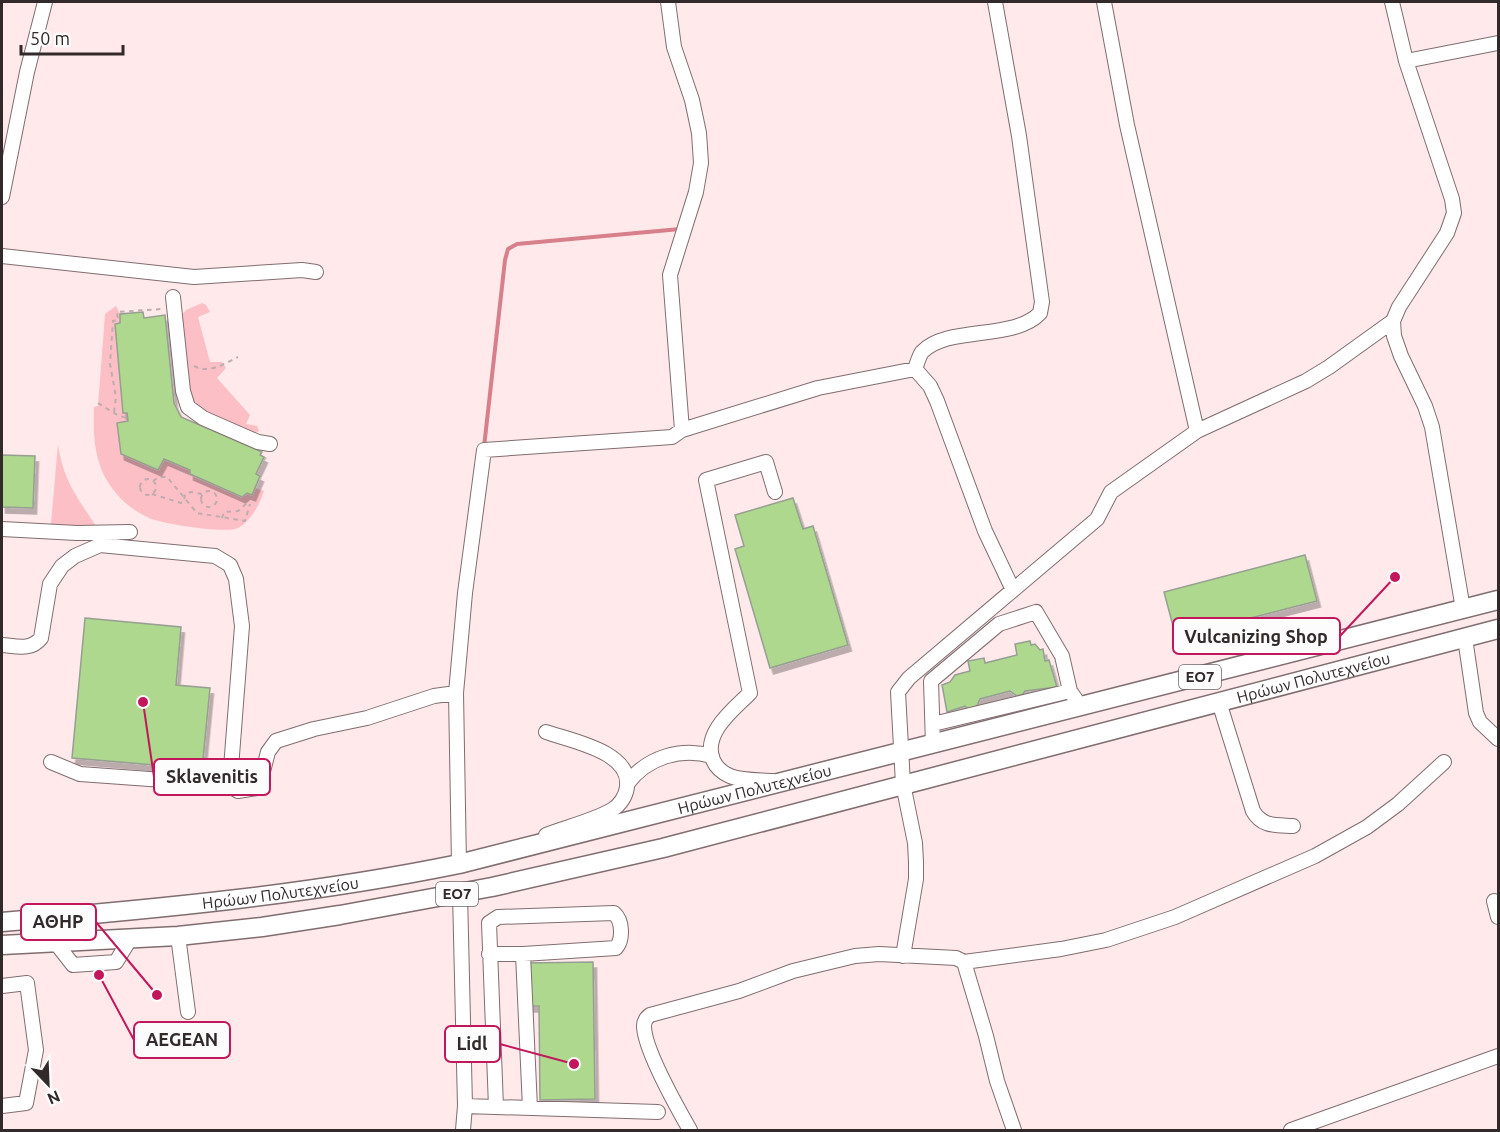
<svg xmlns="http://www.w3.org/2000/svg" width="1500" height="1132" viewBox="0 0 1500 1132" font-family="Ubuntu,sans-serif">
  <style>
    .green { fill: #fdbfc6 }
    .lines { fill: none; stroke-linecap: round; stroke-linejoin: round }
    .stream { stroke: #d77f8b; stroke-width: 4 }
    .building { fill: #add88e; stroke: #969f91; stroke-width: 1.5; filter: url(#shadow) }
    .minor-casing { stroke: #806d6f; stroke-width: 16 }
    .major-casing { stroke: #806d6f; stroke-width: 21 }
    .path { stroke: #beacae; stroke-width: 2; stroke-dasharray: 4.5 4.5; stroke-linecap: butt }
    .minor { stroke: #fff; stroke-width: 14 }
    .major { stroke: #fff; stroke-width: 18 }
    .labels { text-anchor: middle; stroke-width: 4.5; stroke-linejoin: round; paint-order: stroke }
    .shield { fill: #fcfcfc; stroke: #6e6869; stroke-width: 1.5 }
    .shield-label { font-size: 15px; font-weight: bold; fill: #31292a }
    .street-label { font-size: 16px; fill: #31292a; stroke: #fcfcfc }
    .leader { fill: none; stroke: #c2185b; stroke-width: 2 }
    .callout-dot { fill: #c2185b; stroke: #fcfcfc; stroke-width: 2 }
    .callout { fill: #fcfcfc; stroke: #c2185b; stroke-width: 2 }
    .callout-label { font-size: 18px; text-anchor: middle; font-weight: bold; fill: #31292a }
  </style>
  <defs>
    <filter id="shadow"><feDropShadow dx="3.5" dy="6" stdDeviation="0" flood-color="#0004"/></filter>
  </defs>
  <rect width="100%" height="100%" fill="#ffe9eb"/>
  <path class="green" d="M202,303l4,2 4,7 -12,5 12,45h12l4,6 -9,10 33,37 -4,9 11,2 2,5 -5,3c-23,-9 -52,-14 -64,-37l-9,-81 5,-6z
    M116,306l4,8v9l-5,1 8,89h4l1,8 -11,2 4,31 36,16 7,-11 26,11v4l52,23 5,-4 5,2 3,-7 9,3c-5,14 -12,29 -26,37 -11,6 -76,-4 -89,-10 -12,-6 -25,-14 -33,-25 -22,-26 -23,-54 -22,-86l4,-1 7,-92z
    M58,444c5,36 19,53 38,82l-45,-2z"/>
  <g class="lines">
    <path class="stream" d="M484,447l21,-187 3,-11 9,-5 163,-15"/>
  </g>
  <path class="building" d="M143,312l1,6 21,-3 9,88 7,14 81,35 -2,3 4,2 -8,17 4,2 -8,19 -5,-2 -5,4 -52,-23v-4l-26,-11 -6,11 -37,-16 -4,-31 11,-2 -1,-8h-4l-8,-89 5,-1v-9z
    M2,455l33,1 -2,52 -31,-1z
    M793,498l10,31 10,-3 35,119 -78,23 -35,-119 9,-3 -9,-31z
    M1305,555l12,46 -141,36 -12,-45z
    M85,618l96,9 -5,58 34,3 -8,81 -130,-11z
    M1030,641l1,4 4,-1 5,6 3,-1 2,12 4,-1 8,27 -32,4 -2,3 -6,2 -7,-5 -30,8 -3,7 -9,3 -3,-3 -18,6 -5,-27 8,-3 5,-7 15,-4 -2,-10 16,-3 1,5 32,-8 -2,-11z
    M593,962l2,137 -55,1 -1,-94h-13l-1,-43z"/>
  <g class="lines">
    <g class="minor-casing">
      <path id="minor" d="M668,2l6,45 18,53 7,33 2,30 -5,29 -26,83 12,155
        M1104,2l23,123 70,306
        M1392,2l14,59 46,138 2,14 -7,20 -48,74 -6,14 1,15 7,20 24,50 7,21 31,182
        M1406,61l92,-18
        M2,197l25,-125 18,-70
        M2,256l192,21 108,-7 14,2
        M173,297l10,94 5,16 15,11 55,24 12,2
        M915,369c2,-5 4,-13 7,-17 26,-27 92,-11 118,-39l2,-11 -23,-166 -24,-134
        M2,529l75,4 53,-1
        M1465,638l11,75 4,9 18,17
        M2,645c14,1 29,6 39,-7l9,-54 12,-18 13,-10 25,-11 115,11 15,9 6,14 6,47 -12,155 -25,2 -125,-9 -29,-12
        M1219,702l34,109c9,16 23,14 40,15
        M933,724l137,-33
        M546,732c26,9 86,20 81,55 -1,9 -7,18 -15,23 -20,11 -45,17 -66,25
        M933,745l-2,-64 68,-57 37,-12 26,44 8,35 11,16
        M230,781l2,6 6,4 19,-3 3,-5 8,-31 8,-11 38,-12 53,-11 67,-22 22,-3
        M773,781c-14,-1 -31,0 -43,-5 -7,-3 -14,-9 -17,-16 -11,-27 21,-51 37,-67l-44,-213 60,-18 9,30
        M627,784c20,-27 54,-37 85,-28
        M459,864l-3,-171 9,-100 19,-143 188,-13 10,-7 136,-42 97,-19 15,17 7,15 48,130 28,59
        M460,893l5,213 -2,24
        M1494,901l4,16
        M178,936l10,76
        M55,942l18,23 43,-3 14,-23
        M489,954h34
        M903,956l13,-77v-17l-1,-19 -12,-59 -5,-92 11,-14 188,-159 14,-27 86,-61 109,-50 23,-14 64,-46
        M964,962l22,74 11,45 17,49
        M2,986l25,-3 9,67 -10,53 -24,3
        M465,1106l193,6
        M496,1107l-7,-184 9,-6 116,-4c9,8 9,27 2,35l-93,6 7,154
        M690,1130c-12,-21 -46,-81 -46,-104 0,-5 2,-8 6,-11l89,-24 54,-20 62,-15 24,-2 77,4 8,4 97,-13 45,-9 69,-23 140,-61 52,-29 31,-23 46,-42
        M1291,1130l207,-74"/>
    </g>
    <g class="major-casing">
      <g id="major">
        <path id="s1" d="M2,922c153,-13 306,-27 457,-58l1039,-264"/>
        <path id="s2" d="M2,945l176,-9 84,-9 78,-12 152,-28 171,-39 835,-219"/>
      </g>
    </g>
    <path class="path" d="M194,366c15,8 30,-2 44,-9
      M98,403l21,13 8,2
      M114,412l2,-15 -6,-33 3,-43 5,-1 -1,-8 45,-3
      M140 487a8 8 0 1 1 16 0a8 8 0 1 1-16 0Z
      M153,481l6,-4h8l30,36 48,8 5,-17
      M201 499a8 8 0 1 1 16 0a8 8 0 1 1-16 0Z
      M152,494l29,9 3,-2 1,-7 6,-2 11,2
      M222,518l2,-6 14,-1 9,-8 3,1"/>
    <use href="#minor" class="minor"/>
    <use href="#major" class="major"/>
  </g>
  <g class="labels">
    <g class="shield">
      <rect x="1179" y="665" width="42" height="24" rx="4.5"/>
      <rect x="436" y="882" width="42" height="24" rx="4.5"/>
    </g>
    <g class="shield-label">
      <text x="1200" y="682">ΕΟ7</text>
      <text x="457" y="899">ΕΟ7</text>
    </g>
    <g class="street-label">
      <text dy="6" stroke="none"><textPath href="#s2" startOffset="1342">Ηρώων Πολυτεχνείου</textPath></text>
      <text dy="6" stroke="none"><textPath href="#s1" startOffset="766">Ηρώων Πολυτεχνείου</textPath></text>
      <text dy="6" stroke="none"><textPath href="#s1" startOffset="280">Ηρώων Πολυτεχνείου</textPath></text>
    </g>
  </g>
  <path class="leader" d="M1395 577L1340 636M143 702L154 777M157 995L96 922M99 975L134 1040M574 1064L500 1044"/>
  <g class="callout-dot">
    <circle cx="1395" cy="577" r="6"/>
    <circle cx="143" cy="702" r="6"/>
    <circle cx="157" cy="995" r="6"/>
    <circle cx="99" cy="975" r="6"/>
    <circle cx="574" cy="1064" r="6"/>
  </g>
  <g class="callout">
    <rect x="1173" y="618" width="167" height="36" rx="6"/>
    <rect x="154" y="759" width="116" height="36" rx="6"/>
    <rect x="21" y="904" width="75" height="36" rx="6"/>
    <rect x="134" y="1022" width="96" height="36" rx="6"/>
    <rect x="445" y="1026" width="55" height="36" rx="6"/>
  </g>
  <g class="callout-label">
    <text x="1256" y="643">Vulcanizing Shop</text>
    <text x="212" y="783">Sklavenitis</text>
    <text x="58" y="928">ΑΘΗΡ</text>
    <text x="182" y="1046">AEGEAN</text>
    <text x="472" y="1050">Lidl</text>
  </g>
  <rect width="1500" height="1132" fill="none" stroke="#31292a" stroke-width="6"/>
  <g transform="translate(48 1084) rotate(157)" stroke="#fcfcfc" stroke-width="4.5" paint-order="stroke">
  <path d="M0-4.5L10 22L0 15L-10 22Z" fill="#31292a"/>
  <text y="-9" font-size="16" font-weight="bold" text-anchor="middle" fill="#31292a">N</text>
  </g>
  <path d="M21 45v9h102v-9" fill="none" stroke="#31292a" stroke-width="3"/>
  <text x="30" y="45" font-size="18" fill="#31292a" stroke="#fcfcfc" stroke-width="4.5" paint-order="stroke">50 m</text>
</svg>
